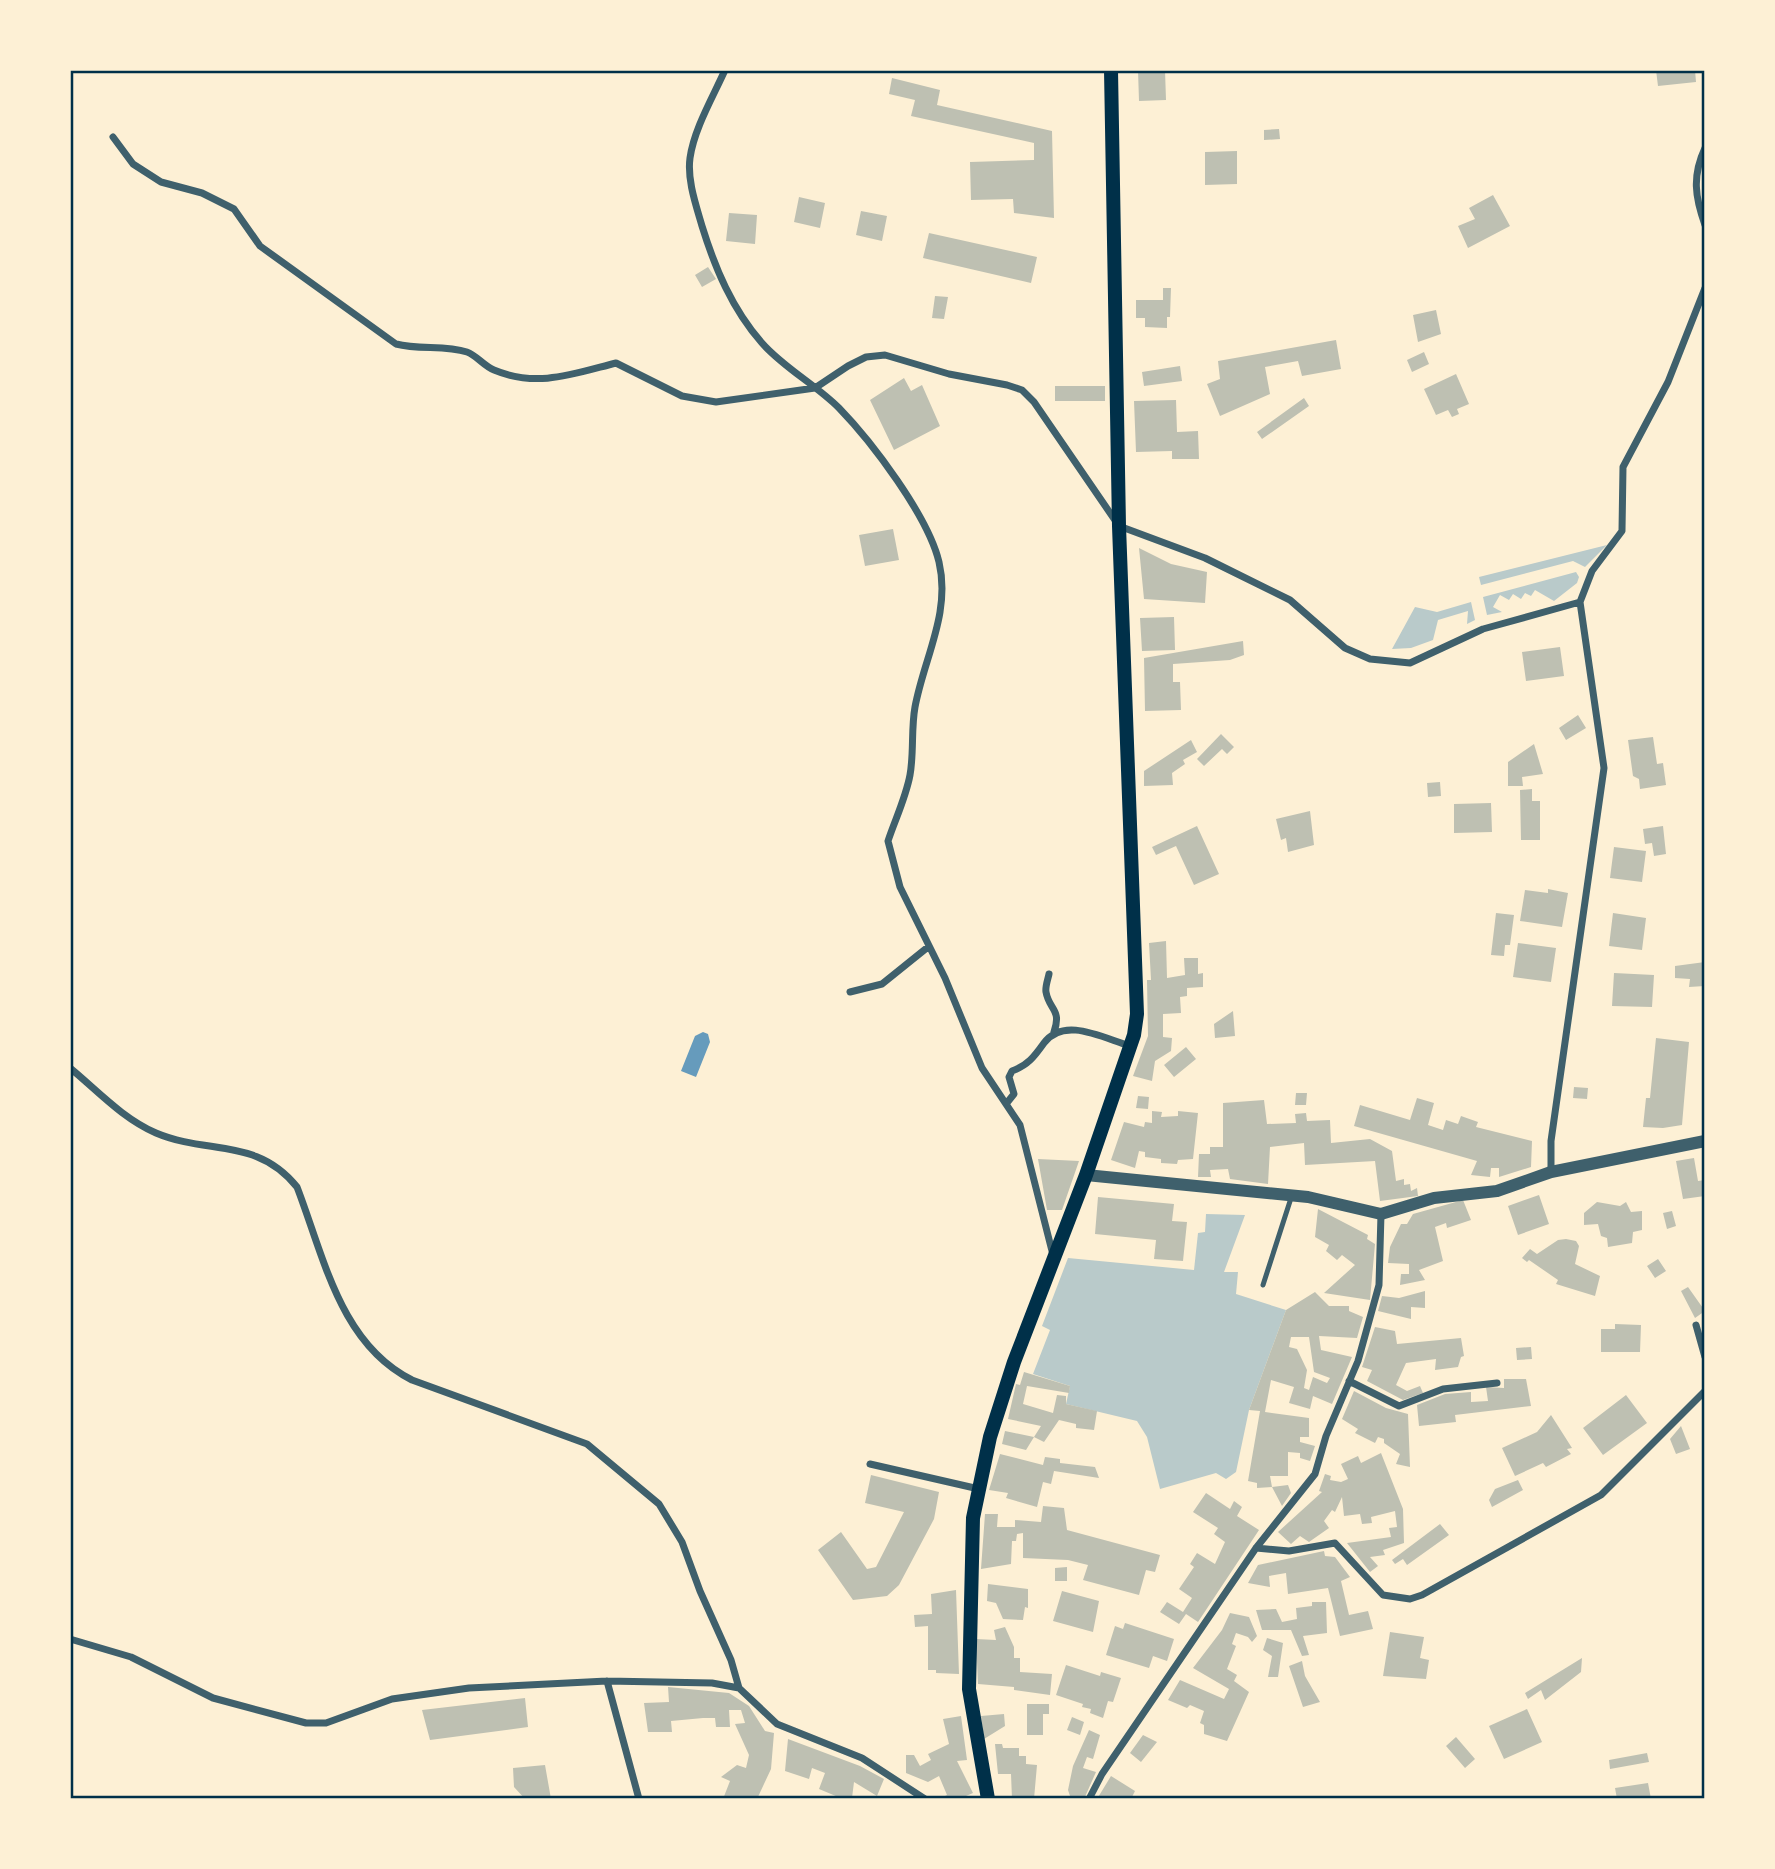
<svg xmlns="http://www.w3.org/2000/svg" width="1775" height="1869" viewBox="0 0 1775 1869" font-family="Raleway,sans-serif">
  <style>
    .green { fill: #b9caca }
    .water { fill: #669bbc }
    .building { fill: #bec0b2; fill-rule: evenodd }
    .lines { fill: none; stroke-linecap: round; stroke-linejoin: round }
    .service { stroke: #3f606c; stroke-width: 5 }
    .minor { stroke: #3f606c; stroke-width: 7 }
    .tertiary { stroke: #3f606c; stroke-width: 12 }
    .secondary { stroke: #003049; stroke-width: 14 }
    .neatline { fill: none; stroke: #003049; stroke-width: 2.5 }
  </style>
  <rect width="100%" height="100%" fill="#fdf0d5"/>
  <path class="green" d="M1607,545l-22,22 -12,-6 -92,24 -2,-8z
    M1576,572l3,5 -2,6 -23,18 -19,-11 -4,6 -6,-3 -4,6 -8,-5 -4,6 -9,-5 -7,12 9,5 -15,3 -4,-18z
    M1471,602l4,18 -8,4 1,-13 -30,9 -5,20 -22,8 -19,1 23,-42 22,5z
    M1206,1214l39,1 -21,57h14l-2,22 50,16 -37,100 -13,62 -10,7 -10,-6 -56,16 -13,-52 -10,-16 -71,-17 4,-18 -37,-12 17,-44 -8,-4 26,-68 126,12 4,-37 7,-1z"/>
  <path class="water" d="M703,1032l5,2 2,8 -14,35 -15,-6 14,-35z"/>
  <path class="building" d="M1138,70h27l1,30 -27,1z
    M1656,70h39l1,12 -38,4z
    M892,78l48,12 -3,15 115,26 2,87 -40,-5 -1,-14 -42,1 -1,-38 64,-2v-17l-123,-27 4,-16 -26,-6z
    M1279,129l1,10 -16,1v-10z
    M1237,151v33l-32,1v-33z
    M1493,195l17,31 -42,22 -10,-22 17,-7 -6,-11z
    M799,197l26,6 -5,25 -26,-6z
    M861,211l26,5 -5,25 -26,-6z
    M729,213l28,2 -2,29 -29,-3z
    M929,233l108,24 -6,26 -108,-25z
    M708,267l8,12 -14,8 -7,-12z
    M1163,288h8l-1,29h-3v11l-22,-1v-9h-9v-18h27z
    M935,296l13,1 -4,22 -12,-1z
    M1436,310l5,24 -23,8 -5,-27z
    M1336,340l5,29 -39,7 -4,-15 -33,6 5,27 -50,22 -13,-32 13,-5 -2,-18z
    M1424,352l5,12 -17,8 -5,-12z
    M1180,366l2,15 -38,5 -2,-14z
    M1456,374l13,30 -12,5 2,5 -7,3 -4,-7 -12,5 -12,-26z
    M904,378l7,13 11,-6 18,41 -46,24 -24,-50z
    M1055,386h50v15h-50z
    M1304,398l5,8 -47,33 -5,-7z
    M1176,400l1,32 21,-1 1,28h-27v-8l-36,1 -2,-51z
    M893,529l6,31 -34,6 -6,-31z
    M1139,548l32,16 36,8 -2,31 -61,-4z
    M1174,617l1,33 -33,1 -2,-33z
    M1243,641l1,14 -14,5 -57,4v18h7l1,28 -36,1 -1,-53z
    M1560,647l4,29 -38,5 -4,-29z
    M1578,715l8,13 -20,12 -7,-12z
    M1221,734l13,13 -7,7 -5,-5 -18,17 -7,-7z
    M1653,737l4,27 6,-1 3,22 -26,4 -1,-10 -6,-3 -5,-36z
    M1191,740l6,12 -14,8 2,4 -13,9 1,12 -29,1v-15z
    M1534,744l9,30 -21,3 1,9h-15v-24z
    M1440,782l1,14 -13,1 -1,-14z
    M1532,789v12h8v39h-19l-1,-50z
    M1491,803l1,29 -38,1v-29z
    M1310,811l4,34 -26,7 -2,-14 -5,2 -5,-21z
    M1197,826l22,48 -25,11 -18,-39 -20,9 -4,-8z
    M1663,826l3,28 -12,2 -2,-13 -7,1 -2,-15z
    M1614,847l32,4 -4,31 -32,-4z
    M1548,889l20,4 -6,34 -42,-6 5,-31 23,3z
    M1496,913l18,2 -4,30h-5l-1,11 -13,-1z
    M1613,913l33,5 -4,32 -33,-4z
    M1166,941l1,37 18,-3 -1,-17h14v16l5,-1v14l-16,1v8l-7,1 1,16 -18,1v23l9,1 -1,13 -16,10 -3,20 -19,-5 15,-40 -1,-56h4l-2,-37z
    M1518,943l38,5 -5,34 -38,-5z
    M1705,962v24l-16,1 1,-8 -15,-1v-12z
    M1614,973l40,2 -2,32 -40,-1z
    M1233,1011l2,25 -20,2 -1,-14z
    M1656,1038l33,4 -7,83 -19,3 -20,-1 3,-29h4z
    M1186,1047l10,12 -22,18 -10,-12z
    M1574,1087l14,1 -1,11 -14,-1z
    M1296,1093h11l-1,12h-11z
    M1138,1096l11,1 -1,12 -12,-1z
    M1417,1098l17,5 -6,22 15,5 3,-10 12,4 3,-8 17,6 -2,5 56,14 -1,26 -32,10v-9h-8l-1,9 -19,-2 6,-14 -123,-35 6,-21 50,15z
    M1264,1100l3,24 29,-1 -1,-9 11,-1 1,8 23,-1 1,23 39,-4 22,12 4,30 8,-2v6l6,-1 1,7 6,-3 1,8 -38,5 -5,-40 -70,4 -1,-22 -34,4 -2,37 -38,-5 -2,-10 -18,1 1,7h-13l1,-23h11v-7h13v-44z
    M1152,1111l10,1 -1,5 17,-1v-5l20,2 -5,46 -15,1 -1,4 -16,-1v-4l-16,-2v-5l-6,-1 -4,17 -24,-8 13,-38 20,5 1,-5 7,1z
    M1694,1158l4,23 7,-1v16l-22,3 -7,-38z
    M1038,1159l41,2 -17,49h-15z
    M1539,1195l10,29 -31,11 -10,-29z
    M1098,1197l76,7 -2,17 15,1 -4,39 -29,-2 2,-19 -61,-6z
    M1463,1200l8,20 -24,8 -1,-5 -11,4 8,34 -24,9 6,10 -25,5 1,-11h8v-10l-21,-1 2,-16 11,-23h6l6,-10z
    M1597,1202l23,4 6,-4 5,10 11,-1v19l-9,2 -1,11 -24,4 -1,-9 -6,-2 -3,-12 -14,1v-12z
    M1318,1209l50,26 -1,4 8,5 -5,56 -46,-7 31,-28 -13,-10 -5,5 -11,-9 3,-6 -14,-8z
    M1672,1211l4,15 -9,3 -4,-16z
    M1566,1239l10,2 3,5 -4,18 25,12 -5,20 -39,-12 2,-4 -29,-20 -2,2 -5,-4 8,-9 7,5 21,-14z
    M1658,1259l8,12 -11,7 -8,-12z
    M1688,1287l17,24 -10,7 -14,-27z
    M1425,1291v17l-14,-1v12l-33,-8 4,-15 17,2z
    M1315,1292l14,14h20v5l14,6 -6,21 -38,-2 2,14 31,7 -20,47 -19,-8 -3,13 -21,-6 5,-16 -23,-7 -6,32 44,6v19h-9v5l15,4 -5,15 -10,-3v-5l-12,-1v24h-18l2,11 -15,1v-5l-9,-2 12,-70 -11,-1 37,-100zM1291,1337h18l5,35 16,6 -3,5 -14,-6 -4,13 -5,-2 3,-18 -10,-21 -8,-2z
    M1615,1324l26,1 -1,27h-39v-23h14z
    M1375,1327l20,4 2,13 64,-6 3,18 -3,1 -3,10 -23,3 1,-11 -30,4 -10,22 11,6 13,-5 3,7 -20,7 -36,-19 5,-11 -10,-3z
    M1531,1347l1,12 -15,1 -1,-12z
    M1024,1372l46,14 -1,7 -42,-7 -4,18 30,9 4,-18 9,1v8l31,7 -3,19 -18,-2v-4l-17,-4 -15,22 -10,-5 7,-11 -33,-7 8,-35 4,1z
    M1504,1379h22l5,27 -76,9 1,7 -37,4 -2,-21 28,-11 26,-2v10l17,-1 -2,-14 18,1z
    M1354,1391l32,17 22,6 2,53 -14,-3 4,-10 -16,-11v-4l-6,-2 -3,6 -20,-10 3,-4 -16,-10z
    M1626,1395l21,28 -44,32 -20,-27z
    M1551,1415l21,33 -5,1 4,5 -25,13 -3,-4 -28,13 -13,-28 35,-16z
    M1681,1426l9,23 -14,5 -6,-15z
    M1005,1431l29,6 -8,13 -24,-6z
    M1381,1453l22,56 1,34 -21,7 2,5 -15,2 8,9 -8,6 -23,-29 44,-6 -2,-9 8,-1 -2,-16 -24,6 1,6 -10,1 -2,-10 -16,2 -2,-19 -7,15 -3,-2 -8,11 5,7 -20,14 -9,-6 -9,8 -13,-12 44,-40 -3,-1 6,-17 6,2 -1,4 11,2 7,-3 -7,-15 17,-8 3,7z
    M1000,1454l43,11 2,-8 15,2v4l35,4 4,11 -45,-7 -3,13 -8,-2 -6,25 -31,-9 2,-5 -19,-3z
    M871,1475l68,17 -5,27 -35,66 -12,11 -34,4 -35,-50 23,-18 26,37 9,-2 28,-55 -39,-9z
    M1518,1480l5,10 -31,17 -3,-7 6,-11z
    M1288,1485l3,8 -9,13 -10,-19z
    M1206,1493l24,16 4,-8 8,6 -5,9 22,14 -61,92 -12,-8 -7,10 -19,-12 7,-10 16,10 9,-14 -13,-9 15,-22 -4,-3 7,-11 18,11 10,-22 -11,-8 4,-6 -25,-16z
    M1043,1506l21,2 3,22 93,25 -5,17 -9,-2 -7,25 -56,-15 5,-15 -20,-5 -45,-2v-25l-6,1 -1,7h-4l-1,23 -30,5 4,-55h13l-1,13h18v-7l26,2z
    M1440,1524l9,11 -42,30 -4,-6 -8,5 -3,-4z
    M1324,1551l1,5 10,1 15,20 -9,4 8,34 19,-4 5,18 -33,7 -12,-48 -40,6 -2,-21 -17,3 1,11 -22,-4 10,-18z
    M1067,1567v14h-12v-13z
    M988,1584l40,5v19l-3,-1 -2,13 -20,-1 -7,-16 -9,-2z
    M956,1590l3,84 -23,-1v-3h-8v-44l-13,1 -1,-12 18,-1 -1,-20z
    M1062,1591l37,10 -6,31 -40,-11z
    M1312,1602h14l1,31 -24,3 6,19 -7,1 -11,-26h-29l-6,-20 20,-1 6,13 15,-3 -1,-11 16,-2z
    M1230,1613l19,4 8,19 -5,6 -4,-5 -12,-4 -4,11 4,2 -9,23 10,6 -3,6 15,11 -22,49 -23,-7v-9l-4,-2 4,-12 -14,-6 -3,3 -19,-8 12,-20 44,19 5,-10 -36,-21 29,-38z
    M1125,1623l49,16 -7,22 -14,-5 -4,12 -43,-13 9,-29 8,3z
    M1005,1627l9,20v11h6v14l32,2 -2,21 -36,-5v-3l-36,-3 -2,-45 20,1 -2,-10z
    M1390,1632l34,5 -4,21 9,2 -3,19 -43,-3z
    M1267,1638l16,5 -5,34h-10l4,-21 -9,-6z
    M1582,1658l-1,14 -36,28 -4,-10 -13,9 -3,-6z
    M1302,1661l3,15 15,26 -17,5 -14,-41z
    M1066,1665l34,11 1,-4 20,6 -8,24 -5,-1 -5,17 -13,-5 1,-4 -9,-2 1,-3 -27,-9z
    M668,1687l61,6 20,13 16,25 9,2 -3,36 -14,30h-34l7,-18 -9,-4 16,-12 9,3 3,-13 -14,-31 10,-1 -4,-13h-12l1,17h-14l-1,-9h-12l-32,3 1,11h-24l-4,-29 25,-1z
    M525,1698l3,29 -98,13 -8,-30z
    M1027,1704h22v10h-6v21h-16z
    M1527,1709l15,33 -38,17 -15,-33z
    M1004,1714l1,12 -21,13 -3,-23z
    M961,1716l6,44 -10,1 16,32 -14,6h-20l8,-4 -8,-19 -11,6 -22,-9v-18h8l6,11 11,-6 -3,-6 21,-10 -6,-25z
    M1072,1717l12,5 -4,13 -13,-5z
    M1089,1730l11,5 -7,24 -6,-2 -4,11 13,4 -12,27h-13l-3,-9 5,-24z
    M1143,1735l14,7 -16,20 -11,-9z
    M1456,1737l19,22 -10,9 -19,-22z
    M788,1739l72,27 24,13 -7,17 -23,-14 -2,16 -9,1 -24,-10 6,-16 -13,-5 -3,11 -24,-8z
    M995,1744h7l1,4h16v8h7v8l11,1 -3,34h-22l-1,-25h-13z
    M1647,1753l2,9 -39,7 -1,-9z
    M545,1765l6,34h-26l-11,-12 -1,-19z
    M1111,1776l24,15 -4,8h-34z
    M1648,1783l3,16h-34l-2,-11z"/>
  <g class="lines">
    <path class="service" d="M1263,1285l29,-90"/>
    <path class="minor" d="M725,70c-12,27 -31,59 -35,88 -3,22 6,47 12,68 13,42 30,83 60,117 22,25 53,41 77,65 33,34 89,108 100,154 12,51 -15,96 -24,145 -4,22 -1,46 -5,68 -4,22 -15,45 -22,66l12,46 45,91 37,90 38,57 33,130
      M113,137l20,27 28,18 41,11 32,16 26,37 136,98c23,6 49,1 71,8 9,3 17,14 27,18 43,18 79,4 122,-7l66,33 34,6 99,-14 33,-22 18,-9 19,-2 64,19 58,11 15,5 12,12 85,124 86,32 85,42 55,48 25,11 40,4 73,-34 97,-27 24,166 -53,373v31
      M1705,148c-13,28 -10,49 0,77
      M1580,602l12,-31 30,-40 1,-64 45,-85 37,-94
      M1049,974c-1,5 -4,13 -3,18 3,18 16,17 8,40
      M850,992l32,-8 46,-37
      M70,1068c28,23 52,50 86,65 52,22 101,4 141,54 27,70 43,157 115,193l175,64 72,60 23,38 18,49 31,69 8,28
      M1006,1104l8,-10 -5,-17 3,-6c16,-6 22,-14 32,-28 20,-27 59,-5 86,3
      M1696,1325l9,32
      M1349,1381l50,25 44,-17 54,-6
      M870,1464l109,25
      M1256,1548l33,3 46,-8 48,52 27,4 12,-4 179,-100 104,-104
      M70,1639l61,18 82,41 93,25h20l66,-24 77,-11 138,-7 105,2 27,5 38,36 85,34 63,41
      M607,1681l32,118
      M1089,1799l13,-25 154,-226 59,-74 11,-38 32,-75 21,-76 2,-71"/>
    <path class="tertiary" d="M1086,1175l222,22 73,17 53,-16 63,-7 54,-19 154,-31"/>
    <path class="secondary" d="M988,1799l-19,-110 4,-171 17,-81 24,-75 72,-187 48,-140 3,-21 -18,-488 -8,-456"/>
  </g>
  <rect width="1775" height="1869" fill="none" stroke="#fdf0d5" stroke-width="144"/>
  <rect x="72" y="72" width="1631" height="1725" class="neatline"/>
</svg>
